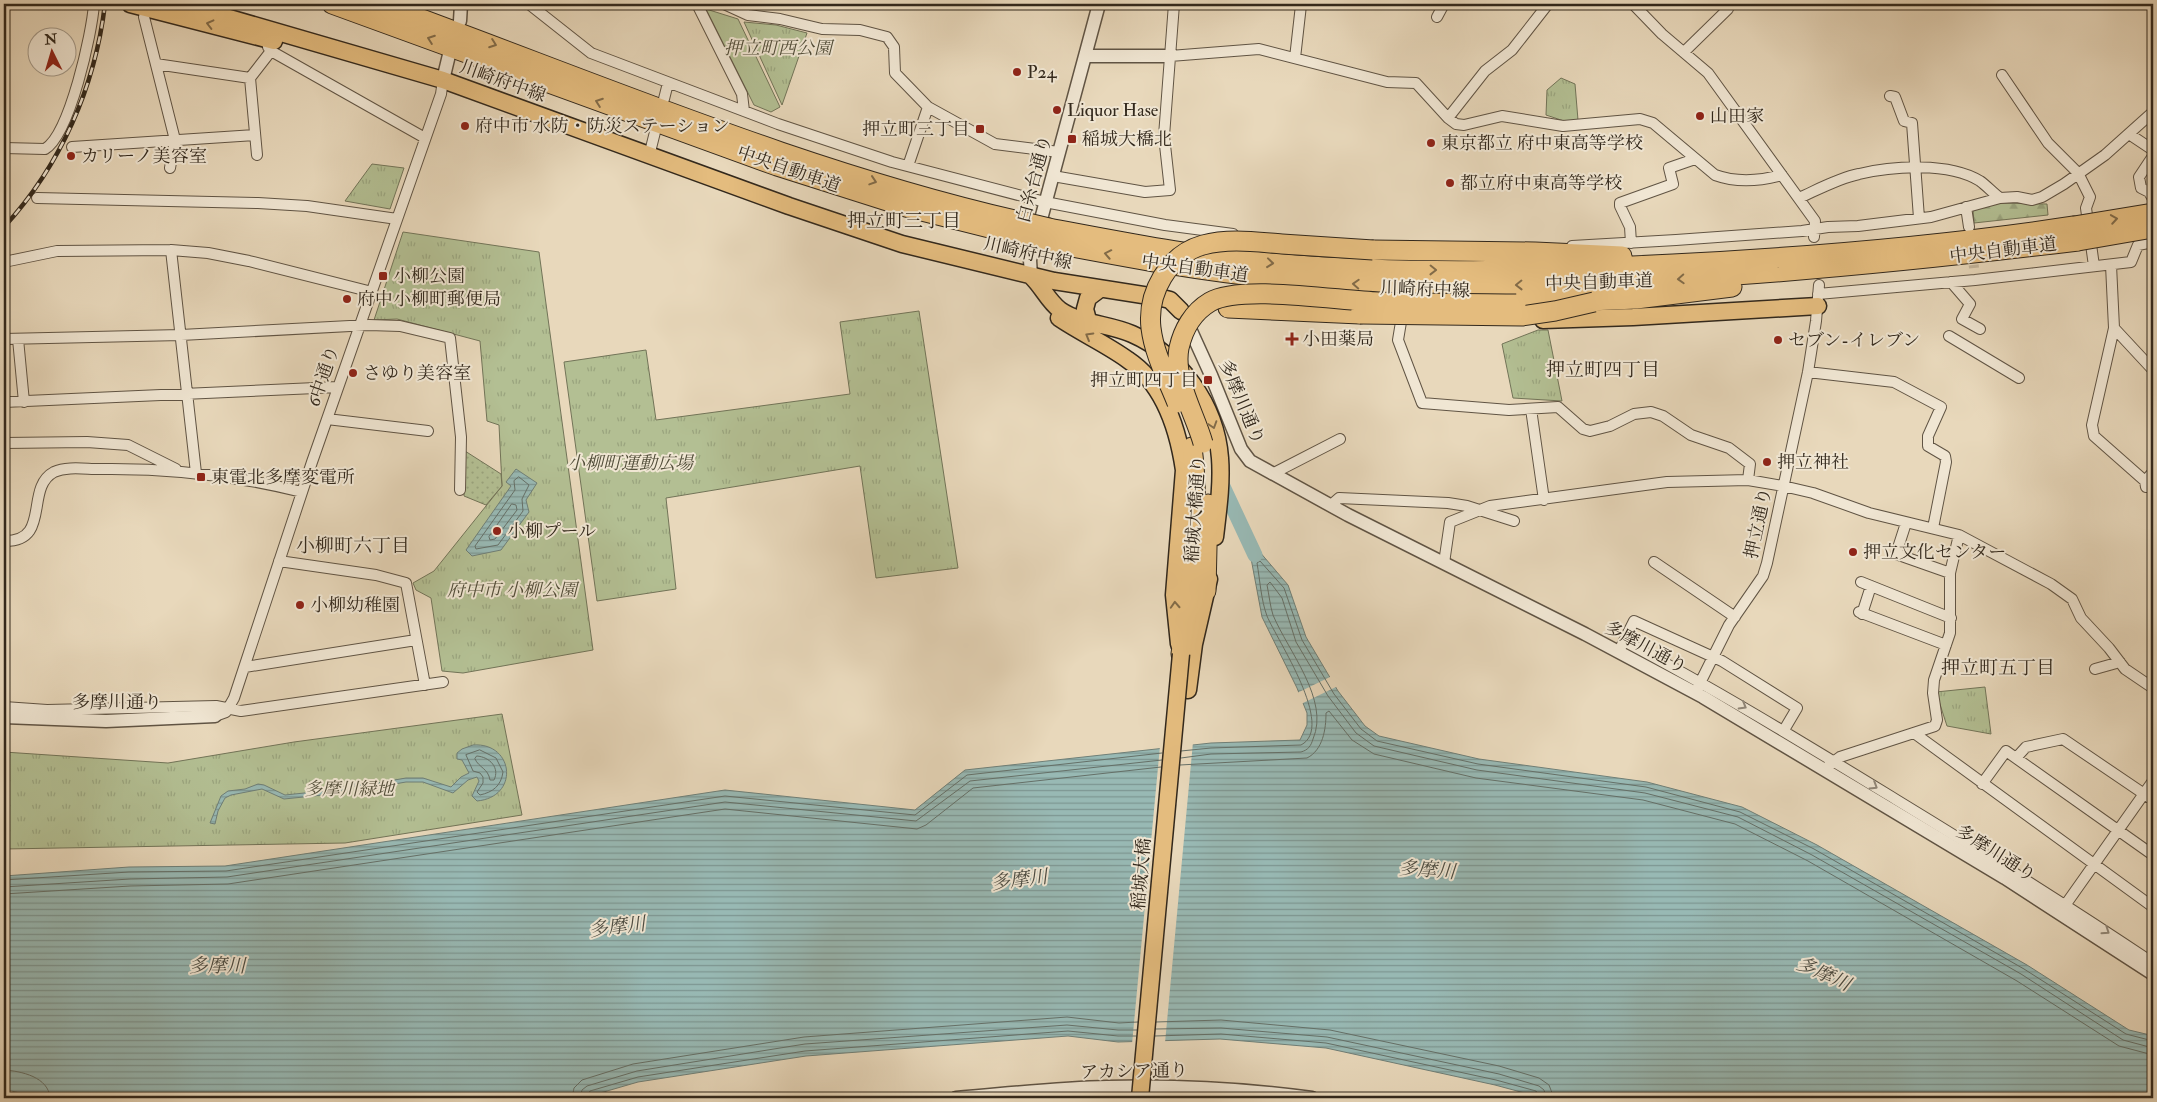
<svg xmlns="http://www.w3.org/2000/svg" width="2157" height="1102" viewBox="0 0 2157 1102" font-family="'IM FELL Double Pica','Noto Serif JP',serif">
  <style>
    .grass { fill: #b3bf93; stroke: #727458 }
    .forest { fill: url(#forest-firs); stroke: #727458 }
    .park { fill: url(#park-tufts); stroke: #727458 }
    .garden { fill: url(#garden-dots); stroke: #727458 }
    .water { fill: url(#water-rules); stroke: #6f7f77 }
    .pier { fill: #e8d8bb }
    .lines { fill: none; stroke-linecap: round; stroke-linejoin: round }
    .shore { stroke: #657068; stroke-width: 1 }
    .river { stroke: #98b9b4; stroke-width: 15 }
    .minor-tunnel { stroke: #c4b59b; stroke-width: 10; stroke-dasharray: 10 5; stroke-linecap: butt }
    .minor-casing { stroke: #605444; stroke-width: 12 }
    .tertiary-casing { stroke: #605444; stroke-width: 15 }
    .primary-casing { stroke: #32281c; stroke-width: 19 }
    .motorway-casing { stroke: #32281c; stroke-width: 21 }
    .minor { stroke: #f0e6d3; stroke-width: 10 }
    .tertiary { stroke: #f0e6d3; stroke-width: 12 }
    .primary { stroke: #e4bc7e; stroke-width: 16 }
    .motorway { stroke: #e4bc7e; stroke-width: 19 }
    .rail-casing { stroke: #32281c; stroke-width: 4.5 }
    .rail { stroke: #f0e6d3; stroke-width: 2.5; stroke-dasharray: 8; stroke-linecap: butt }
    .primary-bridge-casing { stroke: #32281c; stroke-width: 19; stroke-linecap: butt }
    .motorway-bridge-casing { stroke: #32281c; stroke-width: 21; stroke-linecap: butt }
    .primary-bridge { stroke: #e4bc7e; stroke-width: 16 }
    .motorway-bridge { stroke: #e4bc7e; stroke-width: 19 }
    .oneway { stroke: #826b48 }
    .oneway2 { stroke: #918778 }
    .poi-dot { fill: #8f2418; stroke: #f0e6d3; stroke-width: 2 }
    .labels { text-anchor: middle; stroke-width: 4; stroke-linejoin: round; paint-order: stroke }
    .park-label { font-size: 18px; font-style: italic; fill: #524e3a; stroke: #f0e6d3 }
    .poi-label { font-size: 18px; fill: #32281c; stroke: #f0e6d3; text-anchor: start }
    .street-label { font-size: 18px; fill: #32281c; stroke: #f0e6d3 }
    .neighbourhood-label { font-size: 19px; fill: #32281c; stroke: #f0e6d3 }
    .water-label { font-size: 19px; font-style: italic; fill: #4c4c42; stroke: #f0e6d3 }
  </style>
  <defs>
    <pattern id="forest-firs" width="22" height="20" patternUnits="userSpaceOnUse" patternTransform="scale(1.25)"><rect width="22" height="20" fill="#b3bf93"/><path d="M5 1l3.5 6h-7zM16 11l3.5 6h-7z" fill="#9aa47e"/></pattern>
    <pattern id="park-tufts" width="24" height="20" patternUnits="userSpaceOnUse" patternTransform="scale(1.25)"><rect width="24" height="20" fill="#b3bf93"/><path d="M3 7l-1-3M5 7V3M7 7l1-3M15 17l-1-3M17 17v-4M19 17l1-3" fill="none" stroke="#9aa47e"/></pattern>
    <pattern id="garden-dots" width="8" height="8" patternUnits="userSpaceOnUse" patternTransform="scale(1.25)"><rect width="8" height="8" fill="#b3bf93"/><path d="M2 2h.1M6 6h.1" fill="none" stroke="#9aa47e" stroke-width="1.8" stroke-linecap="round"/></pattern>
    <pattern id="water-rules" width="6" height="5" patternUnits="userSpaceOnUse" patternTransform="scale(1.25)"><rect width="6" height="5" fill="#98b9b4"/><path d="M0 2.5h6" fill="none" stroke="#7d9692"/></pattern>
  </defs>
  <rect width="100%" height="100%" fill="#e8d8bb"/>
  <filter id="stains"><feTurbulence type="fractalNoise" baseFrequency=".004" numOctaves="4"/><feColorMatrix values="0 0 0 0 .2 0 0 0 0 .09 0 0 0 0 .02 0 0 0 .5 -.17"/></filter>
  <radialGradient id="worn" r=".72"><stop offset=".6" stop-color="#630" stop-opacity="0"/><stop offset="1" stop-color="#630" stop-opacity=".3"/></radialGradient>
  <path class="grass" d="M706,9l32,10 42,88 -9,5 -17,-7z"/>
  <path class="forest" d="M2000,203l47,1 1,11 -74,8 -1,-13z"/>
  <path class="park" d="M744,22l32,3 31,8 -25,72z
    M1561,78l14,6 3,36 -14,1 -18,-6 1,-25z
    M372,164l32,4 -14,41 -45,-8z
    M403,232l136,20 54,398 -130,23 -21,-2 -11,-73 -15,-8 -3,-7 21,-12 68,-85 -3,-61 -12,-4 -7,-80 -83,-22 -23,1z
    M919,311l39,257 -82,10 -16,-112 -194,32 10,91 -79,12 -33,-239 82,-12 10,70 194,-26 -10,-72z
    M1538,330h10l14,71 -49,-3 -11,-54z
    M1985,687l6,47 -44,-8 -11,-34z
    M502,714l20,101 -177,28 -341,6v-97l164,11 126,-21z"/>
  <path class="garden" d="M465,451l36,23 1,12 -16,19 -22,-9z"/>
  <path class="water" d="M516,469l21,14 -11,17 3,12 -28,38 -29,6 -6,-6 45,-64 -5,-4z
    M1247,537l41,48 18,52 32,54 27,35 14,10 100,23 168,23 95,25 75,38 210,120 102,65 21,5 3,5v58h-610l-48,-13 -169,-37 -106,-9 -102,3 -50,-6 -262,20 -168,26 -55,16h-544l-35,-9v-213l125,-9 96,-1 500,-76 190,20 50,-40 246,-27 89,-3 7,-15v-12l-10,-25 -35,-71z
    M473,745c41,-3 47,52 4,56l-5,-5 7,-15 -2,-4 -9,3 -15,13 -30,-11h-17l-29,5 -22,-1 -22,8 -49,5 -22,-10 -31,6 -6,3 -7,13 -3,13 -5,-1 11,-27 7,-5 17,-2 13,-5 6,1 21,10 48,-5 24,-8 20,1 29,-5h17l28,9 10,-10 8,-4 -7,-13 -5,-1v-6l5,-4z"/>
  <path class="pier" d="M1332,676l6,10 -37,18 -4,-11z
    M1193,742l-28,301 -33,1 28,-298z"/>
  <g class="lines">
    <path class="shore" d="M519,477l10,8 -7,14 1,12 -25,34 -22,4 -1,-3 40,-56 -1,-9z
      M512,504l4,1 1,5 -22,29 -5,1 -1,-3z
      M480,750l16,8 7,14c-2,14 -10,20 -23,23l-3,-3 6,-9v-6l-3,-4 -7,-2 -7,-16z
      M1181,751l30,-3 90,-3c35,-18 -24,-105 -34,-129 -6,-16 -7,-36 -10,-53l3,-2 24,27 18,52 32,54 27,35 16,12 101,23 168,23 94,25 74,37 210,120 102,65 27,7
      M477,756c13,1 23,12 17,24h-4c-2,-12 -11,-12 -15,-21z
      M1181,758l30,-4 90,-2c7,-2 10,-6 12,-13 17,-39 -25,-88 -40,-124 -3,-9 -4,-21 -6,-30l3,-3 12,16 14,44 32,54 28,37 18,13 103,24 168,23 93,24 74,38 209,119 102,66 30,8
      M1180,765l127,-7c16,-8 19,-29 19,-45l3,-2 23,29 22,14 102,24 167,22 92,24 73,37 209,120 102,65 34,9
      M4,880l125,-8 97,-1 499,-75 190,19 52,-40 195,-22
      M4,887l126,-8 97,-2 498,-75 191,19 54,-40 192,-21
      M4,894l126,-8 98,-2 497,-75 192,20 9,-4 47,-37 188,-21
      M1156,1022l65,-2 109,10 169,36 40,12 10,7 5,13
      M1156,1029l65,-1 106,9 172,37 40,12 5,4 2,8
      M1155,1036l66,-2 105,9 170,37 40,11 4,7
      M4,1070c17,1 45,7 46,28
      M572,1098l2,-10 8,-8 51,-16 171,-27 263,-20 52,6 19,-1
      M580,1098l2,-8 5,-4 50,-15 168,-27 262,-19 51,5h19
      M586,1098l4,-7 48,-14 167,-26 263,-20 50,5h18"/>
    <path class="river" d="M1219,478l36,77"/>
    <path class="minor-tunnel" d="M1972,250l2,18"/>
    <g class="minor-casing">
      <path id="minor" d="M529,4l62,49 187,71 114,38 153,40 120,23 68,9
        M698,4l1,4 43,86 2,17
        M724,4l24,11 32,4 42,10 38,1 27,7 7,10 1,26 33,34 67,37 64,8
        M1633,4l29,30 46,39 107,148 -1,16
        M146,8l-2,9 31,123 -5,28
        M1437,17l7,-13
        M267,39l1,8 3,4 154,87
        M1684,52l44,-43
        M1170,56l89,-7 128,33 29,1 32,35 8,6 8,1 38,-9 61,10 77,-7 13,4 62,52c22,8 45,6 67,0
        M1295,58l6,-53
        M156,64l94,14
        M2002,75l46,68 30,30 12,24 -4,11 8,58
        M1890,96l5,1 9,24 8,2 7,95
        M664,99l4,-16
        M1448,118l37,-47 27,-21 36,-46
        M2129,134l24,16
        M72,147l183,-12
        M4,148l41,1c25,-15 47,-116 49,-145
        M257,155l-7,-77 21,-27
        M649,156l6,-24
        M2153,156l-14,21 2,11 8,4 4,7
        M908,166l20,-59
        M1053,176l92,16 25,-2 -6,-54 10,-132
        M37,198l221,5 49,3 90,13
        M1799,198c20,-9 40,-20 60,-24 34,-8 90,-12 121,7 7,5 13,12 20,17
        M1966,207l3,20
        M1631,243l-1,-16 -10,-21v-3l53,-19 -4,-16 26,-9
        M1572,246l104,-6 126,-9 26,-4 30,-1 73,-9 69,-19 17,-1 15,3 10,-3 22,-13 41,-29 48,-43
        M171,250l25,223
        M4,262l53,-11 114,-1 37,3 41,8 123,31
        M2111,265l3,63 -22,97 2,11 51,45 1,6
        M1951,282l19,22 -8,15 18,10
        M1818,294l157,-14 156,-18 7,-17 15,-3
        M1401,322l-3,18 24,63 87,7 49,-3 25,22 7,2 20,-5 24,-12 17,-2 12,4 28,19 38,13 21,16 -2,16
        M2114,328l39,42
        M1949,336l70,42
        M4,339l177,-4 188,-10 31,1 50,12 11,99 -1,53
        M18,339l6,63
        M1808,372l86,10 47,25 -13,29v10l17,10 1,6 -13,66
        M4,402l334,-15
        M1531,409l13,91
        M327,419l101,12
        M4,443l83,-1 41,3 48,24
        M1272,474l68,-35
        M2145,481l8,-9
        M1331,505l8,-7 109,5 19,3 47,15
        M1906,523l-10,31 54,19
        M4,541c48,1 20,-53 50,-69 13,-6 31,-3 45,-3 69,-1 136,6 203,23
        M279,561l97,14 30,8 19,102
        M1654,562l81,55
        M1444,563l6,-41 40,-16 177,-24 81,-2 35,6 30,7 56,20 90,22 92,49 21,15 9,19 28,30 16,21 28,19
        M1861,582l90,36
        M1859,612l87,33
        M1862,614l9,-28
        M1624,641c93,49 181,103 271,158 87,53 173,107 258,164
        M1621,647l13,-26 88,40 75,47 -13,22
        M245,667l171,-27
        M2095,669l25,-7
        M1698,687l31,-62 34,-49 4,-13 41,-191 8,-51 3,-36
        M4,707l43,3 169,-4 25,5 202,-29
        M215,716l11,-4 8,-14 78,-236 129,-368 2,-14
        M1914,733l239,174
        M2016,758l10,-11 37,-8 90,61
        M1829,765l11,-8 95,-31 2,-6 -4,-27 1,-13 16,-47v-60l9,-38
        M1982,784l24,-33 147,104
        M2066,904l87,-123"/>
    </g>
    <g class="tertiary-casing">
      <path id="tertiary" d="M460,21l1,-17
        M1085,56h85
        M443,80l6,-25
        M1031,276l-1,-16 69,-256
        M1186,320l25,55 30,74 9,12 98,54 237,119 118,63 302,181 148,96
        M4,717l102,4 109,-5
        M956,1098c50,-4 101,-10 151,-11 69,-2 138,2 205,11"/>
    </g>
    <g class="primary-casing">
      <path id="primary" d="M130,4l144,37
        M181,4l262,76 346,126 113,38 152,37 108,17 8,2 11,11
        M1031,276c11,10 17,25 29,34 20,14 50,14 72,24 48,21 84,71 88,124 2,26 -2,53 -5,79
        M1059,318c22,15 47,26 69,42 36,24 50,69 56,110l-10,125 5,49
        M1088,320l-3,-11 3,-11 12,-9
        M1543,320l90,-3 185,-11
        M1188,690l6,-46 15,-65"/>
    </g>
    <g class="motorway-casing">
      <path id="motorway" d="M332,4l445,162 129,41 119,30
        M381,4c212,77 427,170 647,219
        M1049,228c75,14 149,29 225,35 132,12 266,8 399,1 134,-7 268,-18 401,-38
        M1046,242c75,14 150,29 226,36 97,9 195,9 292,6 172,-5 343,-22 514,-43
        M1373,250l162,2 87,4
        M1516,304l120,-5 96,-12
        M1228,308l132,6
        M1206,591l2,-87
        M1181,654c10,-68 20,-139 11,-207"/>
    </g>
    <use href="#minor" class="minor"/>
    <use href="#tertiary" class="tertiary"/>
    <use href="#primary" class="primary"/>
    <use href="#motorway" class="motorway"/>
    <g class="rail-casing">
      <path id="rail" d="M4,227c57,-62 91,-140 101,-223"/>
    </g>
    <use href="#rail" class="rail"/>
    <g class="primary-bridge-casing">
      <path id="primary-bridge" d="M1140,1098l41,-444"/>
    </g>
    <g class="motorway-bridge-casing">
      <path id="motorway-bridge" d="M1028,223l21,5
        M2074,226l79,-13
        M1025,237l21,5
        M2078,241l75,-13
        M1360,314l162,2 33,-5 39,-9
        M1177,403c-9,-23 -23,-49 -26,-75 -4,-35 17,-73 52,-83 26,-7 53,-3 79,-1 31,2 61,4 91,6
        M1203,443c-8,-29 -30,-64 -24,-95 4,-18 14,-36 31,-46 31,-18 130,-1 169,0 46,2 92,1 137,2"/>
    </g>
    <use href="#primary-bridge" class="primary-bridge"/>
    <use href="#motorway-bridge" class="motorway-bridge"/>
  </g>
  <defs><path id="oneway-chevron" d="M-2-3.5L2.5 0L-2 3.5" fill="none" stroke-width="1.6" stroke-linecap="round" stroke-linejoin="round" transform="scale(1.25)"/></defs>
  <g class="oneway">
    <use href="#oneway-chevron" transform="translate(210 24) rotate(-166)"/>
    <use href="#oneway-chevron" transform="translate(431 39) rotate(-160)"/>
    <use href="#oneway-chevron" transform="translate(493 44) rotate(20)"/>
    <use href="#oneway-chevron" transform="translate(599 102) rotate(-160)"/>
    <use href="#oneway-chevron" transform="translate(873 181) rotate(18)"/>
    <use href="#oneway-chevron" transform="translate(2114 219) rotate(-9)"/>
    <use href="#oneway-chevron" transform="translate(1108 254) rotate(-169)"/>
    <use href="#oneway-chevron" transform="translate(1270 263) rotate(6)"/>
    <use href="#oneway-chevron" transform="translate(1433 270) rotate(1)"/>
    <use href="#oneway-chevron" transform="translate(1681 279) rotate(177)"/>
    <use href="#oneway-chevron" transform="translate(1356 284) rotate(-177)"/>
    <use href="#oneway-chevron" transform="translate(1519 285) rotate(179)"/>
    <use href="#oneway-chevron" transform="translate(1089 336) rotate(-150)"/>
    <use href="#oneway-chevron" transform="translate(1213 425) rotate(72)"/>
    <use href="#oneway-chevron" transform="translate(1175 605) rotate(-93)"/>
  </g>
  <g class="oneway2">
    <use href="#oneway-chevron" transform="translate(1743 706) rotate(30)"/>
    <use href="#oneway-chevron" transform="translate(1874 786) rotate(32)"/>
    <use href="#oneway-chevron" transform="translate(2106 931) rotate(34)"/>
  </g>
  <g class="poi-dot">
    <circle cx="1017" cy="72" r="5"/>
    <circle cx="1057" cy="110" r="5"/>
    <circle cx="1700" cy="116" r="5"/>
    <circle cx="465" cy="126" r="5"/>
    <rect x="975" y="124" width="10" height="10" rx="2.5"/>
    <rect x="1067" y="134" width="10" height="10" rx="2.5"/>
    <circle cx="1431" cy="143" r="5"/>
    <circle cx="71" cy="156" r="5"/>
    <circle cx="1450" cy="183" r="5"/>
    <rect x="378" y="271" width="10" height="10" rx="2.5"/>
    <circle cx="347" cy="299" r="5"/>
    <path d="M1289.5 331.5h5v5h5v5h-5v5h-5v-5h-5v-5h5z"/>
    <circle cx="1778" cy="340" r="5"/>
    <circle cx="353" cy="373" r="5"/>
    <rect x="1203" y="375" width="10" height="10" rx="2.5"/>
    <circle cx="1767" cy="462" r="5"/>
    <rect x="196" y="472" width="10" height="10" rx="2.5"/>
    <circle cx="497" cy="531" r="5"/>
    <circle cx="1853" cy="552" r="5"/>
    <circle cx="300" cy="605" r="5"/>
  </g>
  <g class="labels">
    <g class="park-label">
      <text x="778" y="54">押立町西公園</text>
      <text x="630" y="469">小柳町運動広場</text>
      <text x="512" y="596">府中市 小柳公園</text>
      <text x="349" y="795">多摩川緑地</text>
    </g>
    <g class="poi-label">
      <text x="1027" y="78">P24</text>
      <text x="1067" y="116">Liquor Hase</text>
      <text x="1710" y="122">山田家</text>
      <text x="475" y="132">府中市 水防・防災ステーション</text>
      <text x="970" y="135" text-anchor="end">押立町三丁目</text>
      <text x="1082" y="145">稲城大橋北</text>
      <text x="1441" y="149">東京都立 府中東高等学校</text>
      <text x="81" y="162">カリーノ美容室</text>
      <text x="1460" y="189">都立府中東高等学校</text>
      <text x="393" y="282">小柳公園</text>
      <text x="357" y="305">府中小柳町郵便局</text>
      <text x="1302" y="345">小田薬局</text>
      <text x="1788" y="346">セブン-イレブン</text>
      <text x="363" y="379">さゆり美容室</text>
      <text x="1198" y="386" text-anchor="end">押立町四丁目</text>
      <text x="1777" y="468">押立神社</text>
      <text x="211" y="483">東電北多摩変電所</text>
      <text x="507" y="537">小柳プール</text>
      <text x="1863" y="558">押立文化センター</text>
      <text x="310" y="611">小柳幼稚園</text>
    </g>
    <g class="street-label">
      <text transform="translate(503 81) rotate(20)" y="6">川崎府中線</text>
      <text transform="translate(789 169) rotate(19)" y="6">中央自動車道</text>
      <text transform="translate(1034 179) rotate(-75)" y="6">白糸台通り</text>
      <text transform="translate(2003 250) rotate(-7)" y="6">中央自動車道</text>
      <text transform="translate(1028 253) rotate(13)" y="6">川崎府中線</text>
      <text transform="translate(1195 268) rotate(8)" y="6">中央自動車道</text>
      <text transform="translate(1599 282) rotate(-2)" y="6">中央自動車道</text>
      <text transform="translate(1425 289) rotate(2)" y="6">川崎府中線</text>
      <text transform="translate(323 376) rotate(-71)" y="6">6中通り</text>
      <text transform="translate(1242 402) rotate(67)" y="6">多摩川通り</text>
      <text transform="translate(1195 509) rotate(-86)" y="6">稲城大橋通り</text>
      <text transform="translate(1758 523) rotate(-78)" y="6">押立通り</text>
      <text transform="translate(1646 647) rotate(28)" y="6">多摩川通り</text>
      <text x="117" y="708">多摩川通り</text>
      <text transform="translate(1996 853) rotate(32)" y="6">多摩川通り</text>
      <text transform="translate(1141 874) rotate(-85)" y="6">稲城大橋</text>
      <text transform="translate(1134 1071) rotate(-1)" y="6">アカシア通り</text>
    </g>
    <g class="neighbourhood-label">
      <text x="904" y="227">押立町三丁目</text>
      <text x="1603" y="376">押立町四丁目</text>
      <text x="353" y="552">小柳町六丁目</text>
      <text x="1998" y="674">押立町五丁目</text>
    </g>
    <g class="water-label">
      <text transform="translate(1427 869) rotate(4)" y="7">多摩川</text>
      <text transform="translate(1019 879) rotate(-7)" y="7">多摩川</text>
      <text transform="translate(617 926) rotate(-7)" y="7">多摩川</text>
      <text x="217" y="972">多摩川</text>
      <text transform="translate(1824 973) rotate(24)" y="7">多摩川</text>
    </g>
  </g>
  <rect width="2157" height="1102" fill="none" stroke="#e8d8bb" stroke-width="20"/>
  <rect x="5" y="5" width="2147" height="1092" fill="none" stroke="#32281c" stroke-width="2.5"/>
  <rect x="10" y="10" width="2137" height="1082" fill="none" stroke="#32281c"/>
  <g transform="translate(52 52) rotate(355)"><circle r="24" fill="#f0e6d3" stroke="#a49a8a"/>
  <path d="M0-4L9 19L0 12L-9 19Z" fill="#8f2418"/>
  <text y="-8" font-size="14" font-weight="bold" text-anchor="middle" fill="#32281c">N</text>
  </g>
  <rect width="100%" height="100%" filter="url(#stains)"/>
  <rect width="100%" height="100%" fill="url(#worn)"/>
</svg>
